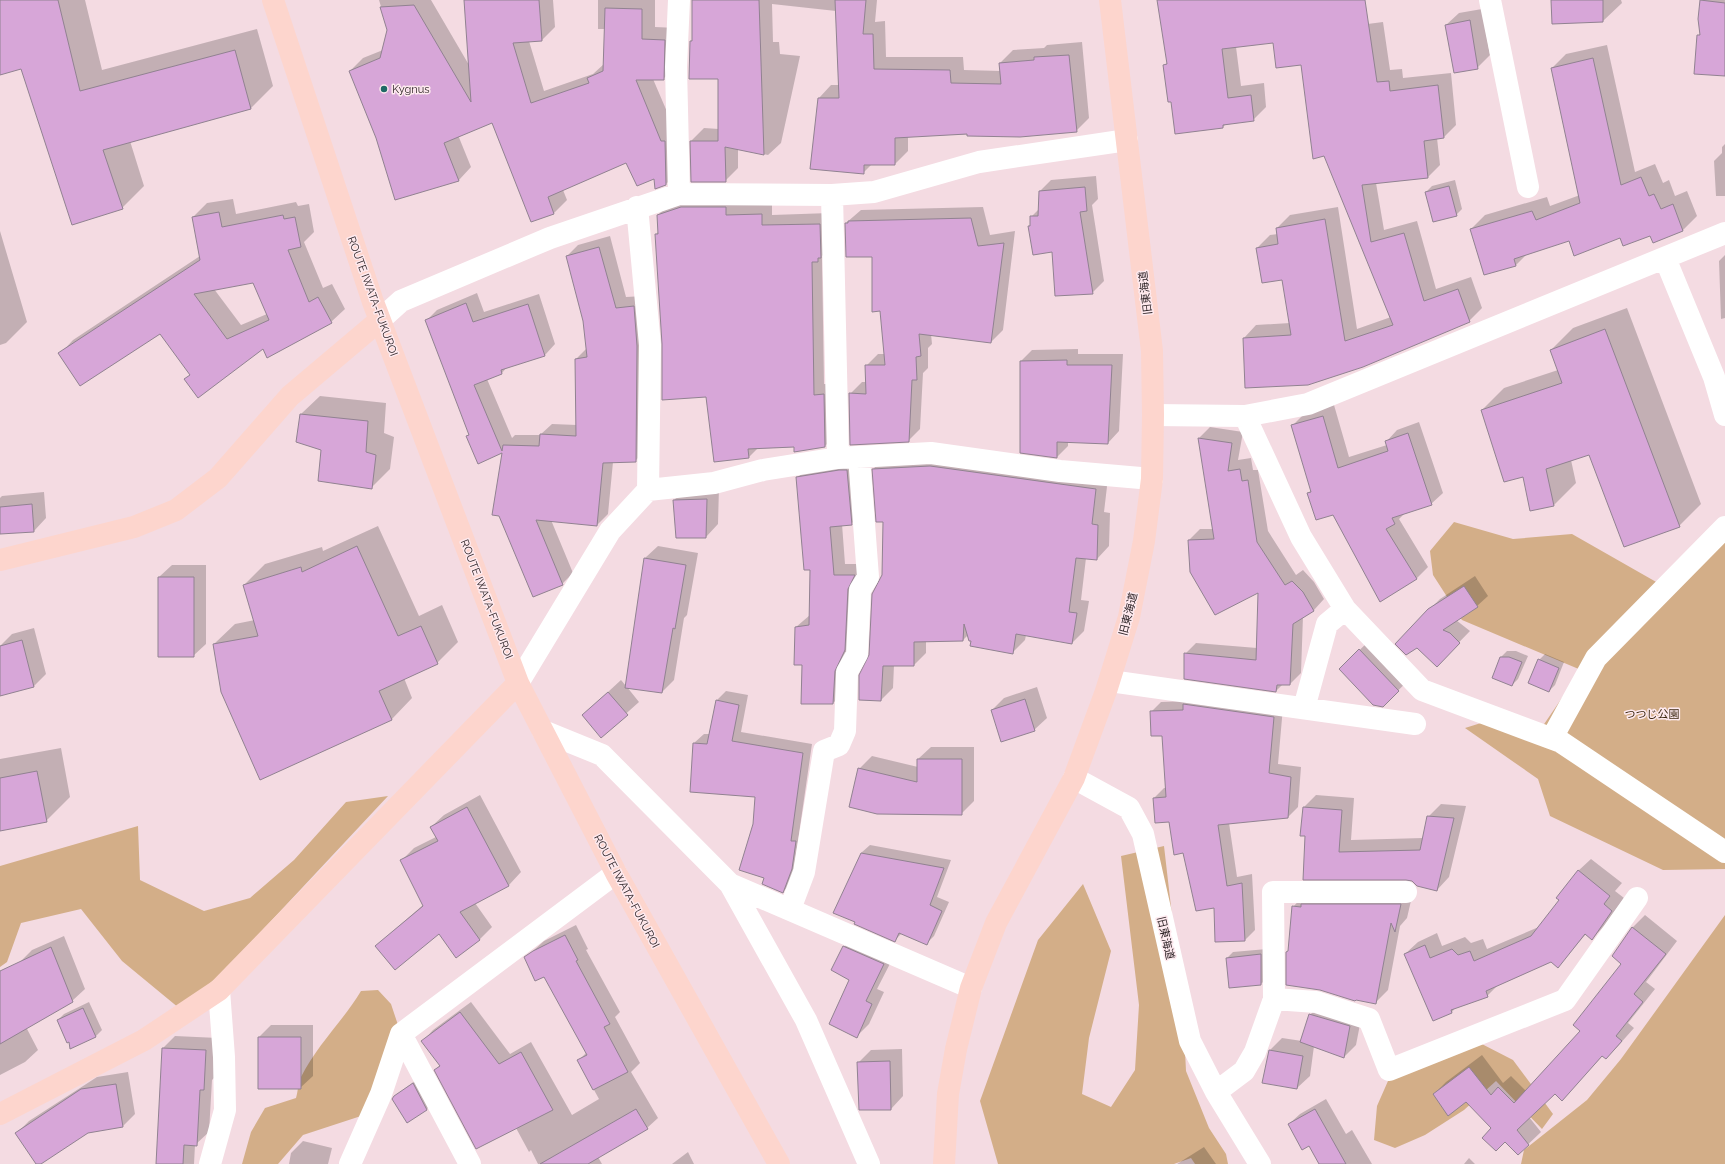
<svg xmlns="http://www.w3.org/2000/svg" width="1725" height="1164" viewBox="0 0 1725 1164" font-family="Raleway,'Noto Sans JP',sans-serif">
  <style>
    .green { fill: #d3ae88 }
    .shadow { fill: #0003; fill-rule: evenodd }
    .building { fill: #d7a6d8; stroke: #918291; fill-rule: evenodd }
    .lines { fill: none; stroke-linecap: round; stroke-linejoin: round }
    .street { stroke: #fff; stroke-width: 22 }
    .secondary { stroke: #fdd5cd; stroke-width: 22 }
    .poi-dot { fill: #1e6965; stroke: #feeaef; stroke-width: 1.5 }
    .labels { text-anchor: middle; stroke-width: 3; stroke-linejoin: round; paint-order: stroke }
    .poi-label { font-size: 11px; fill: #2f2528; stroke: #feeaef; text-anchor: start }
    .street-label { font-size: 11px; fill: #2f2528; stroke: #feeaef }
    .park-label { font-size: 11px; fill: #3c2710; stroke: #feeaef }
  </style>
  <rect width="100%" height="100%" fill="#f4dbe2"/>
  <path class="green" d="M1454,522l59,17 59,-5 93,53 60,-48v330l-62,1 -113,-54 -12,-37 -73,-51 16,-5 57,10 43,-63 -119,-50 -29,-45 -3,-24z
    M388,796l-203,217 -63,-52 -41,-52 -60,14 -14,39 -7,5v-101l138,-40 2,54 64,31 46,-13 44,-38 52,-58z
    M1164,846l19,165 3,60 23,57 17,26 2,10h-33l-4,-6 -17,6h-176l-18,-63 58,-161 45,-56 28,67 -22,87 -7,56 29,13 24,-37 4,-65 -18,-149z
    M1725,915v249h-204l3,-14 63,-50 34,-41z
    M378,990l13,14 10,30 -40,82 -58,19 -25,29h-36l9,-32 14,-24 31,-10c2,-6 2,-15 5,-21 16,-32 42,-56 60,-86z
    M1476,1041l37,19 40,54 -11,15 -46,-48 -32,29 -39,25 -30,13 -21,-8 3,-34 11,-25 42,-27z"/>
  <path class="shadow" d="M0,0h85l17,70 155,-41 16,57 -22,22 -121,33 14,45 -22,22 -100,-140 -22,6z
    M379,0h52l38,65 -4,-65h88l2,27 -13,13 -13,1 15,50 49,-17 11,-10 1,-35h-7v-29h57v27l22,1 -1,38 -13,13h-10l21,49 5,43 -13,13 -39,-22 -64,28 4,10 -13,13 -23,8 -39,-99 -34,13 13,32 -12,13 -63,19 -19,-62 -27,-66 13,-13 20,-8 5,-20z
    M693,0h184l-2,22 10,-1 1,36h77l1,13 37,1 -1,-8 13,-13 31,-2 3,-3 35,-3 7,76 -13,13 -168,5v15l-13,13h-23l-9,9 -44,-75 12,-13h8l-3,-74 -64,-7 1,38h6l1,12 20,2 -19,87 -13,12 -30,-6v19l-13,13 -34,-40 13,-13 15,1v-51l-28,-37 2,-2z
    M1158,0h191l3,26 31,-4 7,48 12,-1 1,9 48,-5 5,52 -12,12 -7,1 3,27 -13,13 -51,5 8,47 33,-9 19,68 35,-12 11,31 -13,13 -223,66 -2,-49 12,-13 34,-2 -7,-44 -26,-31 13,-13 8,-1 -1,-6 13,-13 48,-8 19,122 34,-12 -89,-253 -28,-22 -38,5 5,39 23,-3 2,24 -13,13 -26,3 -4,4 -51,-26 -7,-36 3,-3z
    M1552,0h69l1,3 -19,18 -51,2z
    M1701,0h24v75l-27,-39 3,-3 -2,-14z
    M1482,9l8,46 -13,13 -31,-43 13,-12z
    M1607,45l28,127 20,-8 8,19 6,-3 6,16 12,-5 10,25 -14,14 -29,12 -3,-8 -82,6 -42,14 -11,11 -32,9 -13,-45 14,-14 62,-18 3,9 30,-11 -28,-127 14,-14z
    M1725,144v52h-9l-2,-35 8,-8v-6z
    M1096,176l2,23 -6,6 12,76 -12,12 -63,-67 2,-2v-7l9,-9v-17l11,-11z
    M1455,180l7,29 -6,6 -30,-23 6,-6z
    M233,199l3,15 60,-12 2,4 11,-2 5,28 -10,10 19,46 9,-4 13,25 -14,13 -146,57 6,-5 -31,-42 -100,22 13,-14 127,-84 -7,-39 14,-14zM253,282l14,32 -26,11 -27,-36z
    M772,204v11l58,-2 -2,37 -6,6 2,128h10l1,52 -10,10 -67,2 -9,9 -34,4 -8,-65 -44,-52 -7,-110 3,-3 -1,-16 10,-10z
    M983,207l7,28 25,-4 -12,99 -12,12 -60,-8 1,10 -4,4v20l-5,5 -3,56 -12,12 -58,-47 12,-12h4v-16l12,-12h7l-4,-44 -8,-55 -27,-32 15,-13z
    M0,231l27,91 -21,21 -6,2z
    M610,236l16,61 18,-1 2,154 -11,11 -22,1 -5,52 -11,11 -46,-5 22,53 -11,11 -59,-133 -25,12 -11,-27 3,-3 -44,-112 11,-11 40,-17 7,19 55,-18 16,50 -10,11 -38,12 -5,6 -15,6 25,59 3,-3h25l12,-11 25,1 -1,-66 11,-11 -3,-27 -17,-65 11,-11z
    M1725,255v63l-4,1 -2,-58z
    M1627,308l74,196 -22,22 -89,-72 -19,6 5,23 -22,22 -31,-30 -41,-65 22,-22 54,-18 -7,-20 22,-22z
    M1078,349v5h45l-4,77 -11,12 -40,-2v5l-11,11 -36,-96 11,-11z
    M320,396l66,7 -2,30 10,4 -4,32 -19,19 -49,-38 -21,-36z
    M1334,405l15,52 38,-12 -1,-3 11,-12 22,-8 24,71 -12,11 -25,8 -7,7 29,48 -11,11 -37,22 -46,-87 -26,-20 4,-3 -19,-65 11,-11z
    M1210,427l33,5 -5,28 13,-2 2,12h5l10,61 28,44 7,-5 11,12 10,17 -10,11 -11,6 -2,57 -11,11h-7l-7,7 -91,-37 11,-11 61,5 2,-56 -70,-52 11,-11h13l-14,-91z
    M886,457l222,21 -4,34 6,1 -1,33 -12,13 -11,-1 -5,42 8,1 -5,30 -12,12 -46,-8 -1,5 -12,12 -41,-12 -4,-5 -5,5 -37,1v12l-12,12h-20l-1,23 -12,12 -11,-45 13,-80 1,-55 -11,-51z
    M859,459l4,53 -12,12h-9l3,40h20l-20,128 -12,11 -30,-39 -7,-37 14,-12 1,-47 -14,-90 12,-12z
    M719,487l-1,37 -12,13 -32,-37 13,-12z
    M44,492l2,26 -12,13 -34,2v-35l2,-2z
    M378,526l41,90 23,-11 16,37 -21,21 -33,15 8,20 -20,21 -131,59 -47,-134 21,-20 20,-4 -11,-35 21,-21 57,-17 1,4z
    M658,546l40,7 -11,62 -3,3 -10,62 -12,12 -35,-5 12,15 -38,34 -18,-21 38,-35 5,6 19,-128z
    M172,565h34v79l-13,12 -34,-79z
    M1475,576l13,20 -11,10 -21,14 14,11 -33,34 -8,-55 11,-11z
    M34,628l12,46 -12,12 -34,9v-49l12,-12z
    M1372,638l39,40 -29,28 -42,-37z
    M1507,651h9l12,5 -10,23 -6,6 -11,-28z
    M1545,654l19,8 -9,23 -6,6 -10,-31z
    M1037,687l10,31 -13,12 -42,-20 12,-12z
    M726,691l22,4 -7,37 71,12 -20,138 -9,10 -18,-15 -11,-53 2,-28 -62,-53 10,-9h6l7,-34z
    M1188,701l95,6 -5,57 23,3 -3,40 -10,10 -59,6 8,54 15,-3 3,56 -10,10 -29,1 -1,-34 -32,-55 -13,-31 -16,-23 10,-10h2l-3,-54 -12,-22 10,-10z
    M931,747h43v54l-13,13 -102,-45 13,-13 46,11v-8z
    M61,748l9,49 -24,24 -46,9v-71z
    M480,795l41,77 -12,13 -34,18 17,24 -12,12 -23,17 -18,-24 -63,14 47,-41 -22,-44 13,-13 22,-11 -5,-10 13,-12z
    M1316,795l38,3 -3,42 72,-2 5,-21 13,-13 25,2 -17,71 -12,13 -31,-12h-102l2,-43 -2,-28z
    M870,845l81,15 -14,37 12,5 -15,34 -8,8 -24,-11 -7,7 -34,-87z
    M1591,859l31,24 -7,8 9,7 -20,28 -12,13 -6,-5 -28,32 -6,-5 -53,23 -12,12 -31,11 -4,5 -18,7 -29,-65 13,-12 19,-9 5,13 23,-9 6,6 12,-4 4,10 54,-23 19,-26 18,-29z
    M1413,892l-6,26 -7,8 -12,64 -13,13 -86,-53 4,-43 12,-13z
    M1645,915l32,26 -31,41 9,7 -27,34 6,5 -16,18 -12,12 -3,-3 -29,32 -19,5 -26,25 12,15 -23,22 -52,-53 -32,-7 12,-12 36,-27 21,28 8,-7 15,15 55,-60 42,-68 -10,-7 20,-29z
    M576,925l12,24 -2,1 34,62 -5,5 25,46 -9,9 27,46 -11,10 -49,29 4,7h-64l-7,-14 -2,2 -13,-24 -81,-58 6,-6 -18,-23 10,-11 38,-28 39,52 21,-12 41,73 27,-16 -21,-38 9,-9 -42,-77 -20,-17 19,-17z
    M856,934l40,18 -19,37 7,3 -15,32 -12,12 -6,-57 -7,-32z
    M64,936l21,53 -13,12 -46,26 12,23 -13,12 -25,13v-83l20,-30 12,-12z
    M1267,949v29l-6,6 -34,-26 6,-6z
    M89,1002l13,28 -6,6 -38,-16 6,-6z
    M1322,1002l40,12 -6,31 -12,12 -30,-11 -4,30 -13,12 -27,-38 12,-12 20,3 8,-26z
    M271,1025h42v51l-13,12 -41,-51z
    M175,1036l43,2 -2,38 -4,4 -3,52 -14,13 -1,19h-37l6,-116z
    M902,1049l1,47 -12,13h-31l-2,-46 13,-13z
    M128,1072l7,42 -12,12 -35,6 -50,32 -21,-31 12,-12 68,-44z
    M419,1078l14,25 -6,6 -32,-13z
    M1326,1099l20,35 6,-4 20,34h-51l-12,-19 -20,-21 11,-10z
    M303,1141l29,7 -4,16h-39l2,-11z
    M1204,1147l12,17h-39z
    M688,1152l6,12h-22z
    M1469,1158l6,6h-11z"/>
  <path class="building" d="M0,0h58l22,91 155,-41 16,59 -148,41 20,59 -51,16 -51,-156 -21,6z
    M464,0h75l3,41 -29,2 18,60 58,-20 -2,-5 16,-7 2,-63 37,1v30l23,1 -1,40h-28l25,61h4l1,44 -11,4 -1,-10 -17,7 -11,-23 -78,34 6,17 -23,8 -39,-99 -48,20 15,38 -64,19 -19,-62 -27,-67 31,-13 7,-28 -7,-23 34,-2 57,97z
    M692,0h67l5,155 -39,-8 1,35h-35l-1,-41h28v-62h-29l1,-38h2z
    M835,0h31l-3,34h10l1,35 76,1 1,13 50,1 -2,-21 35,-3v-3l35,-2 8,77 -57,5 -53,-1v-2l-72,4v27h-31v9l-54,-5 8,-71h21z
    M1157,0h208l12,82 12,-1 1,10 48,-6 6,53 -20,3 4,37 -66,7 9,57 33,-9 20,68 34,-12 12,33 -107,45 -55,18 -63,3 -2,-50 48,-3 -9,-55 -20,3 -6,-35 22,-4 -2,-16 49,-9 20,122 48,-16 -69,-169 -11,3 -12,-94 -25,3 -3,-25 -51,6 6,49 23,-3 3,26 -31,4v3l-48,6 -4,-32h-3l-5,-37 4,-1z
    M1551,0h52v22l-51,2z
    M1700,0l25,3v73l-31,-2 3,-39h3l-2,-16z
    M1470,20l8,49 -24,4 -9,-48z
    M1593,58l28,127 20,-8 8,19 5,-2 7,15 12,-5 10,27 -30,12 -3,-7 -27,10 -3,-8 -46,18 -5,-15 -55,18 2,7 -32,9 -14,-46 62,-18 4,9 44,-17 -29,-135z
    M1449,186l8,30 -24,6 -8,-30z
    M1085,187l2,24 -7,1 13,82 -38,2 -3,-44 -19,3 -5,-29h2v-10h8l1,-25z
    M681,207h45v8l36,-1v11l58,-1 1,34h-3v4h-6l2,133 10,-1 1,53 -31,5v-5l-46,2 1,9 -35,4 -8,-65 -44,3v-56l-7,-110h3l-1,-19z
    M219,212l3,15 61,-12 1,4 11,-2 6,30 -13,3 21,52 9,-5 14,26 -65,35 -4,-9 -65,49 -14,-19 6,-4 -30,-41 -80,52 -22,-33 142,-93 -8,-43zM253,283l16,37 -42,19 -33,-45z
    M971,218l7,28 26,-3 -13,100 -72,-9 2,22 -5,1 1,23h-5l-3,62 -59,3 -1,-52 17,1 -1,-29h20l-5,-54 -8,1v-55h-26l-1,-34h3v-2z
    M599,247l17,61 18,-2 3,40 -1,116 -33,1 -6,63 -61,-6 27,65 -30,12 -34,-81 -7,-1 10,-62 -24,11 -12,-28 3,-1 -44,-115 41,-17 7,19 55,-18 17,52 -44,14 1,4 -28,11 28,66 1,-6 36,1 1,-12 36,2 -1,-77 12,-2 -4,-36 -17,-65z
    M1605,329l75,198 -56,20 -35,-92 -43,14 8,37 -24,5 -7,-34 -19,5 -23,-72 81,-27 -12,-33z
    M1067,360v5h45l-4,79 -51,-2v16l-37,-5v-92z
    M300,414l68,7 -2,31 10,3 -4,34 -54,-8 3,-31 -25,-8z
    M1323,416l15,52 50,-17 -3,-10 23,-8 24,72 -40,13 3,6 -9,5 31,50 -37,23 -47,-87 -17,5 -9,-27 4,-1 -20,-67z
    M1198,438l34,5 -4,28 12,-2 2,12 6,-1 9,62 28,43 7,-4 11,11 11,19 -21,13 -3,61h-13l-1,7 -92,-13v-26l72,7 2,-67 -43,22 -25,-43 -2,-32 26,-1z
    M930,466l166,23 -4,35 6,1 -1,35 -21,-2 -7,54 8,1 -5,31 -56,-10 -3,20 -43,-8 1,-5h-2l-5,-17 -1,17 -49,1v24h-31l-2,35 -22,-1v-25l10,-20 3,-61 10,-19 1,-53h-7l-4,-53z
    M839,470h8l5,55 -22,2 4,48h21l-7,14 -3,61 -10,21 -2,33h-32l1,-39h-8l1,-38 14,-2 1,-55h-6l-8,-93z
    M707,499l-1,39h-30l-3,-38z
    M32,504l2,28 -34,2v-27z
    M357,546l41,90 23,-10 17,38 -59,27 13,29 -132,60 -39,-88 -8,-48 45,-8 -15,-51 58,-18 1,5z
    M644,558l42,7 -11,64 -2,-1 -11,65 -37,-5z
    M158,577h36v80h-36z
    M1464,586l14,21 -35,23 7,3 10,10 -23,24 -20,-19 -11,7 -11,-11 33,-35z
    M22,640l12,47 -34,9v-50z
    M1359,649l40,42 -16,16 -10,-2 -34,-36z
    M1500,657h9l13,5 -10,24 -20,-8z
    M1538,659l21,9 -10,24 -21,-9z
    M608,692l20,23 -27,23 -19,-23z
    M1025,699l10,32 -34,11 -10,-32z
    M716,700l23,5 -7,36 71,12 -12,88h5l-4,28 -9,24 -21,-9 2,-6 -25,-8 14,-46 2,-27 -65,-5 3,-49 14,1z
    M1183,704l91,13 -5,56 22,4 -3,41 -70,7 9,61 15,-3 3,58 -30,1 -1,-34 -18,3 -13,-58 -9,2 -5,-33 -14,1 -2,-25 13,-1 -4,-61h-11l-1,-25 33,-1z
    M917,759h45v56l-85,-1 -28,-7 9,-39 59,14z
    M37,771l10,51 -47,9v-53z
    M467,807l42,79 -49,26 20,28 -24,18 -17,-24 -44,36 -20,-24 48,-40 -23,-46 38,-19 -8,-14z
    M1303,807l39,3 -3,42 81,-2 7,-34 27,2 -17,73 -20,-5 -5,-5 -6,-1h-103l2,-44h-5z
    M861,853l83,15 -14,37 12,6 -15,34 -28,-12 -4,9 -41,-18 1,-2 -22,-9z
    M1578,870l32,26 -6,8 8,7 -20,29 -7,-6 -27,34 -7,-6 -65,29 2,6 -37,13 1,3 -19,8 -29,-67 21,-9 5,13 22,-9 6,6 12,-4 4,10 57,-25 28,-36 -3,-2z
    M1301,904h100l-6,28 -4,-9 -15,81 -20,-4 -1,1 -35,-11 -34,-5v-33l2,-1 4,-45 9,1z
    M1632,927l34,27 -32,40 9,8 -27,34 6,5 -16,18 -4,-3 -40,45 -7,-7 -38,36 12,15 -11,10 -13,-13 -9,9 -14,-13 9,-10 -25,-26 -18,14 -15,-22 36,-27 22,28 7,-8 16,16 66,-72 -7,-6 48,-61 -9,-8z
    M565,935l13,25 -2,1 34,63 -6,3 24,45 -35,18 -16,-30 10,-5 -43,-78 -9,4 -11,-24 9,-6z
    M843,946l41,18 -18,37 6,3 -15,34 -28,-14 20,-44 -18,-10z
    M51,947l22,55 -73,42v-73z
    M1261,954v31l-32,3 -3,-30z
    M83,1008l13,29 -26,12 -1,-7 -2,1 -10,-23z
    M460,1012l39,52 22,-12 32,58 -77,39 -42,-79 6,-4 -19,-25z
    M1309,1014l41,12 -6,32 -44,-16z
    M258,1037h43v52h-43z
    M162,1048l44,2 -2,40h-4l-3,56 -13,-1 -1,19h-27z
    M1269,1050l34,6 -6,33 -35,-6z
    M890,1061l1,49h-32l-2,-48z
    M413,1083l14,27 -20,13 -15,-24 2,-3z
    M116,1084l7,43 -35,6 -47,31h-5l-21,-31 66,-44z
    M636,1109l12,20 -60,35h-48z
    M1315,1109l31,55h-27l-10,-18 -7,4 -14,-26z"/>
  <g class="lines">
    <path class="street" d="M679,0l-3,67 3,127
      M1490,0l38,187
      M832,195l6,263
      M1665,258l49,119 11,38
      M380,320l21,-19 149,-63 129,-44 153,1 42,-3 105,-30 148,-22
      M1153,415l92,1 63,-12 417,-171
      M1245,416l56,121 44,72 77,81 139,52 164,110
      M648,490l66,-7 49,-13 75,-12 93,-5 129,18 92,8
      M1110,681l305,43
      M518,683l92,-152 38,-41 2,-145 -13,-138
      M1304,708l23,-84 18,-15
      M543,731l59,24 128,129 241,104
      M1552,738l44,-80 129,-131
      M1074,778l55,30 14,26 47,207 26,51 44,72
      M730,884l76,136 63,144
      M790,909l14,-37 20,-121 15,-6 6,-14 2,-59 10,-18 3,-64 8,-13 -9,-120
      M1274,999l-1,-107h133
      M401,1034l69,130
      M1216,1092l28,-21 11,-19 19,-53 42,3 53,17 20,51 176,-70 72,-102
      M210,1164l15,-54 -1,-53 -5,-67
      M350,1164l31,-70 20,-60 215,-161"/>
    <path class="secondary" d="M273,0l100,302 145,381 98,190 163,291
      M0,560l134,-33 42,-17 42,-32 72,-82 90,-76
      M0,1114l144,-74 75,-50 299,-307
      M944,1164l4,-70 8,-45 15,-61 25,-65 78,-145 32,-87 23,-74 15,-76 8,-62 1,-64 -1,-64 -42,-351"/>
  </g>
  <circle class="poi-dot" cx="384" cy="89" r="4"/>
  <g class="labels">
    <g class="poi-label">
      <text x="392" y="93">Kygnus</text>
    </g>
    <g class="street-label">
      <text transform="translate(1145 293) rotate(-97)" y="4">旧東海道</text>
      <text transform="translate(373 296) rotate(70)" y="4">ROUTE IWATA-FUKUROI</text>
      <text transform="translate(487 599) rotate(69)" y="4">ROUTE IWATA-FUKUROI</text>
      <text transform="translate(1128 614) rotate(-76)" y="4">旧東海道</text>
      <text transform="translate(627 891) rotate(62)" y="4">ROUTE IWATA-FUKUROI</text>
      <text transform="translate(1166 938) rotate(77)" y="4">旧東海道</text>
    </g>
    <g class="park-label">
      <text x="1652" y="718">つつじ公園</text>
    </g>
  </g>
</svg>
